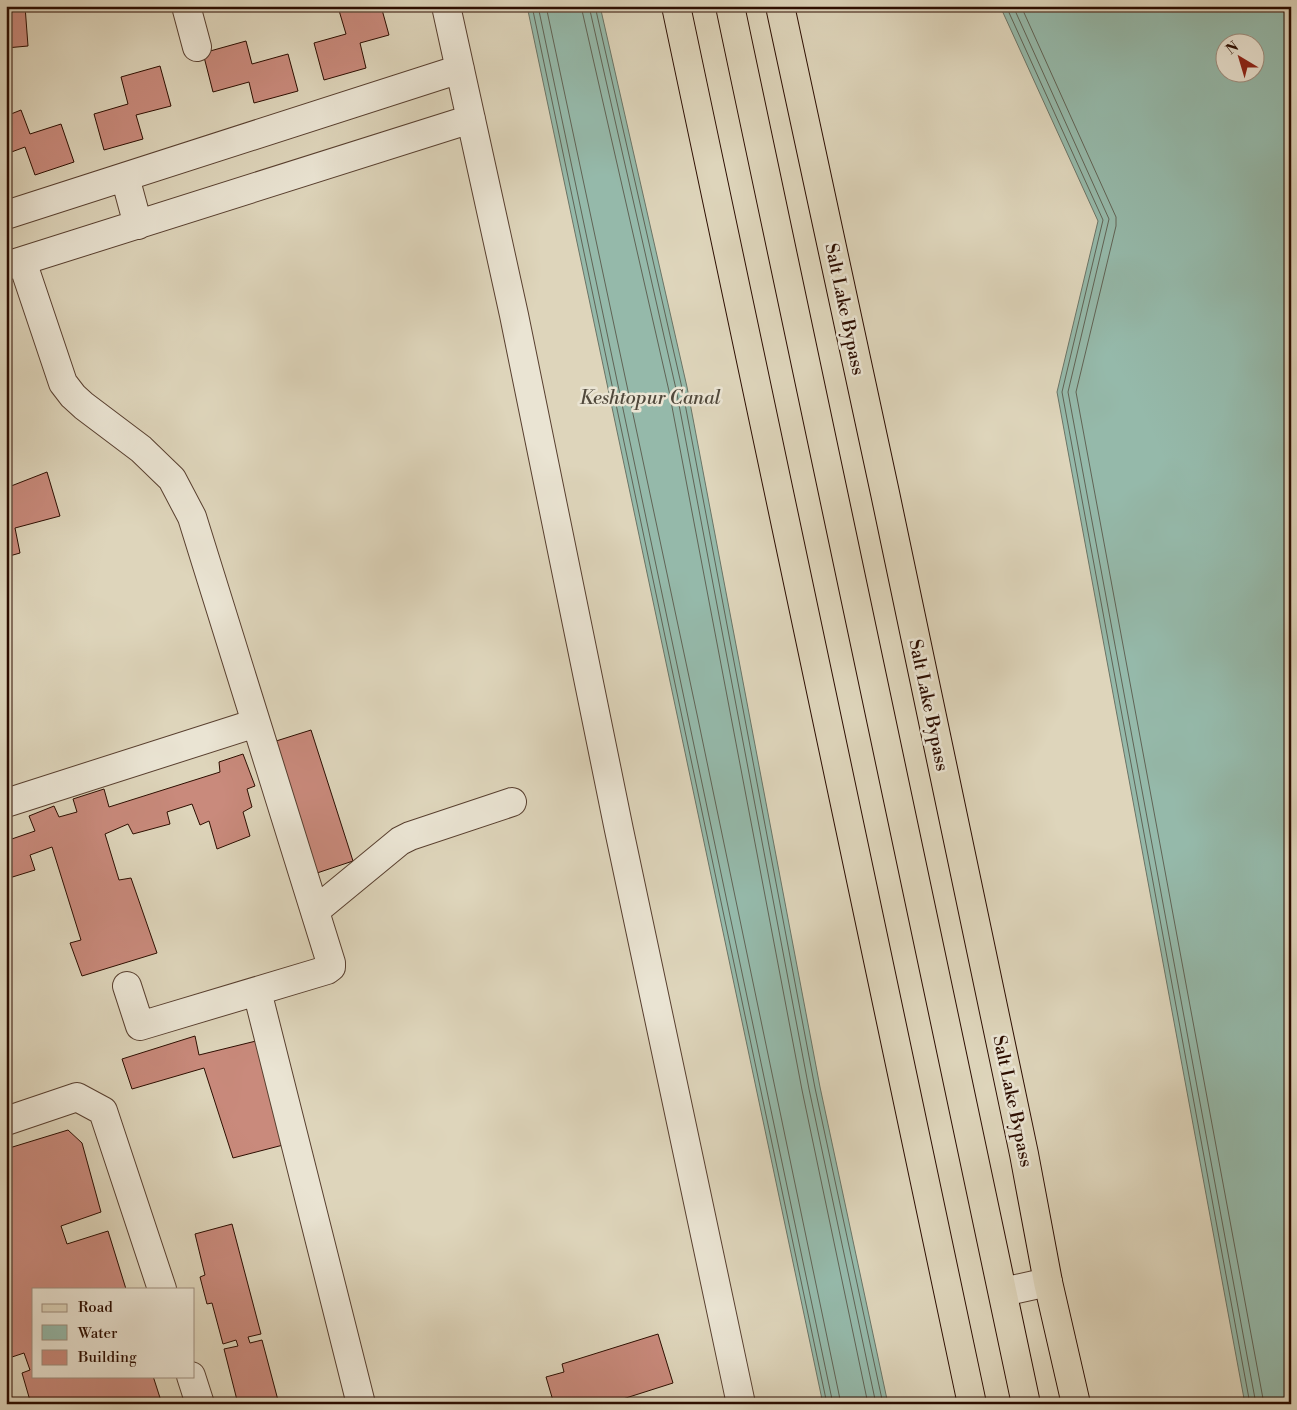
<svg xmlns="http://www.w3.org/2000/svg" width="1297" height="1410" viewBox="0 0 1297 1410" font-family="'Libre Bodoni',serif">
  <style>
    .water { fill: #95b9aa; stroke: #6b7466; fill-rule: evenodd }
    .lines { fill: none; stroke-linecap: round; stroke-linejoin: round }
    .shore { stroke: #606355; stroke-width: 1 }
    .building { fill: #c98a7c; stroke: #2c0d00 }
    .minor-casing { stroke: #583f2f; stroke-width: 30 }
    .major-casing { stroke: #2c0d00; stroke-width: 30 }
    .minor { stroke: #eae4d3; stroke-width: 28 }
    .major { stroke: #ded5bb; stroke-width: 28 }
    .labels { text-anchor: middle; stroke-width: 5; stroke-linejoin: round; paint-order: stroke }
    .street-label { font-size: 18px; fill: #2c0d00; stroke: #eae4d3 }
    .water-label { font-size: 19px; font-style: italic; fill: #51493c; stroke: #eae4d3 }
  </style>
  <rect width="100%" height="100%" fill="#ded5bb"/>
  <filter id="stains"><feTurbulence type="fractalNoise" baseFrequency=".004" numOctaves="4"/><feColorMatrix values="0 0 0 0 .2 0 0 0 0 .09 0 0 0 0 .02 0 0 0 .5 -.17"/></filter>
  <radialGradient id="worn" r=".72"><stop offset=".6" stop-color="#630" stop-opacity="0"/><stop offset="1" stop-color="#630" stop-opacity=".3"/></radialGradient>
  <path class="water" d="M527,6h73l87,381 133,700 68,317h-65z
    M1000,6h291v1398h-46l-188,-1012 41,-171zM1224,42h30v30h-30z"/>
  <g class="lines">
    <path class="shore" d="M532,6l295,1398
      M538,6l295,1398
      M546,6l152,713 143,685
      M581,6l88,385 133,699 66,314
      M589,6l87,383 133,700 67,315
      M595,6l87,382 133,700 68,316
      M1006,6l97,214 -41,172 188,1012
      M1013,6l96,213 -41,173 188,1012
      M1021,6l95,211v9l-40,166 188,1012"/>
  </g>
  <path class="building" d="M6,6h19l3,40 -22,2z
    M341,6h40l8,29 -29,8 6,25 -42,12 -10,-37 32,-9 -8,-27z
    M246,41l6,23 36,-10 10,37 -44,12 -5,-21 -36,10 -10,-39z
    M160,66l11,40 -35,9 7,24 -39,11 -10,-36 34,-10 -7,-27z
    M21,110l9,24 31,-10 13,38 -39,13 -10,-28 -19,7v-38z
    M47,472l13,44 -45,12 5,25 -14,4v-69z
    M311,730l42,131 -39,13 -41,-132z
    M243,754l12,32 -8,3 5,18 -9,5 7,24 -33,13 -8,-28 -9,4 -8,-21 -25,8 3,12 -37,10 -5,-10 -23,10 14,46 12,-2 26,75 -75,23 -12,-33 11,-3 -29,-93 -22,8 5,15 -29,9v-38l29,-10 -6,-15 25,-10 5,11 18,-5 -4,-13 31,-10 5,18 111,-35 -1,-10z
    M195,1036l4,19 57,-14 31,103 -54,14 -29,-90 -72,21 -10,-30z
    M68,1130l14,13 19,69 -40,14 6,18 41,-13 18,58h-92v87h119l9,28h-131l-9,-31 8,-3 -6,-17 -18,6v-210z
    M232,1224l29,110 -13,3 2,6 12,-3 17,64h-41l-14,-55 14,-3 -2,-6 -13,4 -11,-41 -5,1 -7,-27 5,-2 -10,-41z
    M658,1334l15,49 -66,21h-53l-8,-27 18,-5 -2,-8z"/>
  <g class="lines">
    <g class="minor-casing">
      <path id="minor" d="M186,6l11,41
        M446,6l68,309 105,515 122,574
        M125,177l13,48
        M6,215l454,-146
        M22,261l41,122 10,13 11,10 57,43 31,30 20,38 139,446v4l-4,3 -187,56 -13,-40
        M6,266l465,-147
        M6,803l250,-80
        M315,911l85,-70 10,-5 102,-34
        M257,991l104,413
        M6,1121l71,-24 26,14 59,178
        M1003,1292l45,-10
        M191,1376l9,28"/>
    </g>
    <g class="major-casing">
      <path id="major" d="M676,6l296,1398
        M730,6l296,1398
        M780,6l105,487 139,661 24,128 28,122"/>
    </g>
    <use href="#minor" class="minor"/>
    <use href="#major" class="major"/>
  </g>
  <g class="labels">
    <g class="street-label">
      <text transform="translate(845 309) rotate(78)" y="6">Salt Lake Bypass</text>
      <text transform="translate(929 705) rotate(78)" y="6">Salt Lake Bypass</text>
      <text transform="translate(1013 1101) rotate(78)" y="6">Salt Lake Bypass</text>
    </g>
    <g class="water-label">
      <text x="650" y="404">Keshtopur Canal</text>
    </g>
  </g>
  <rect width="1297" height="1410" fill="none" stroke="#ded5bb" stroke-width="25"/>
  <rect x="8" y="8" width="1282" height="1395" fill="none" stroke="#2c0d00" stroke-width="2.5"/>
  <rect x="12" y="12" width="1272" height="1385" fill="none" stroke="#2c0d00"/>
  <rect x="32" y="1288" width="162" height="90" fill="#eae4d3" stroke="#9e8e7f"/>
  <rect x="42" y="1304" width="25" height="8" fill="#ded5bb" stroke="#9e8e7f"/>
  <text x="78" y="1312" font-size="15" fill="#2c0d00">Road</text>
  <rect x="42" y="1325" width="25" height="15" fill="#95b9aa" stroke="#9e8e7f"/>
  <text x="78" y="1338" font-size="15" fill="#2c0d00">Water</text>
  <rect x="42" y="1350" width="25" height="15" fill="#c98a7c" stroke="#9e8e7f"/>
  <text x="78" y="1362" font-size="15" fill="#2c0d00">Building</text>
  <g transform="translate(1240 58) rotate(322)"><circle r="24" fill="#eae4d3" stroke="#9e8e7f"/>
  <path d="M0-4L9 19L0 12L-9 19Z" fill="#8f2418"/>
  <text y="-8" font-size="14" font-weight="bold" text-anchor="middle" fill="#2c0d00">N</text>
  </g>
  <rect width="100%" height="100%" filter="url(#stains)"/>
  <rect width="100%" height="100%" fill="url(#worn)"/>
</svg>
